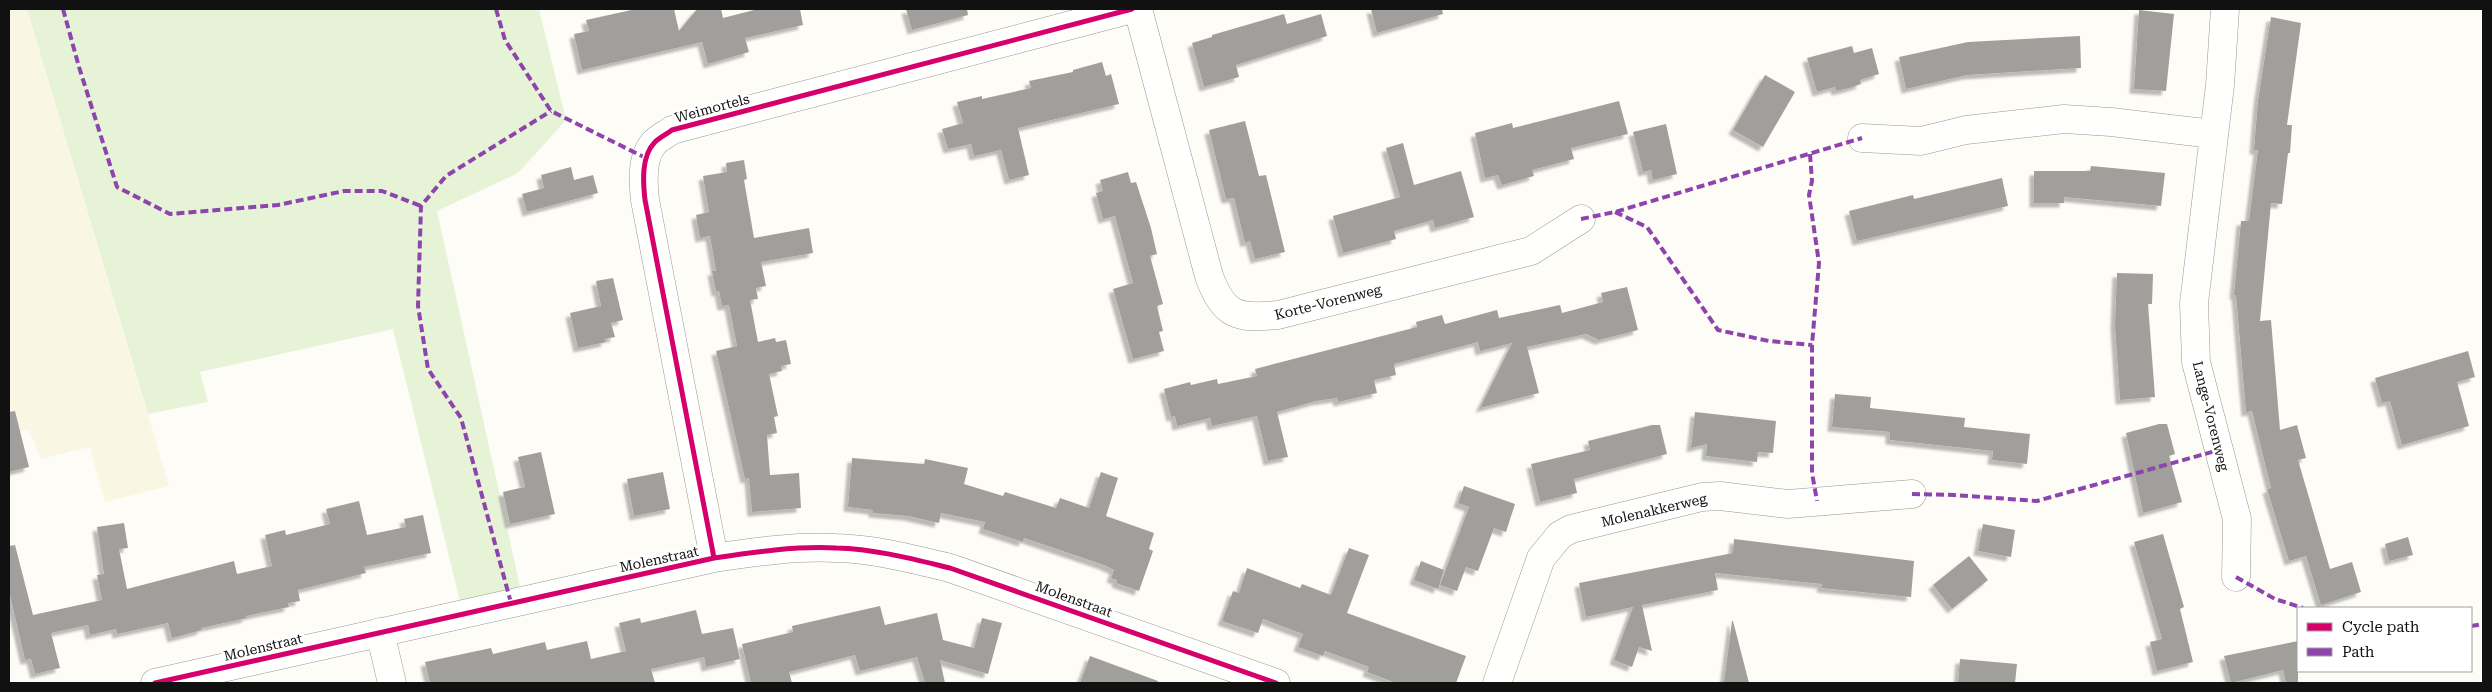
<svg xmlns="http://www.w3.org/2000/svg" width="2492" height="692" viewBox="0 0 2492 692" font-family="'Roboto Serif',serif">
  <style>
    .farmland { fill: #f9f7e4 }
    .green { fill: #e7f3d7 }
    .building { fill: #a19f9c; filter: url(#shadow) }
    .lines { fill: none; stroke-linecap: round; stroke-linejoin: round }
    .minor-casing { stroke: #979795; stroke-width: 29 }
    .minor { stroke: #fffffe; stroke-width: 28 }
    .quiet { stroke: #8e44ad; stroke-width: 4; stroke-dasharray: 8 4; stroke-linecap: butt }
    .cycleway-casing { stroke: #fff; stroke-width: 8 }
    .cycleway { stroke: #d6006c; stroke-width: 5 }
    .labels { text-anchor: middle; stroke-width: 5; stroke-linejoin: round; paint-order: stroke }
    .street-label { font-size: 14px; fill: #111; stroke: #fff }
  </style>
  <defs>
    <filter id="shadow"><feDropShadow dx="-4.5" dy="4.5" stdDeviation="1" flood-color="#0004"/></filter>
  </defs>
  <rect width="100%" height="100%" fill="#fdfcf7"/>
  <path class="farmland" d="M9,9h18l142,477 -64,16 -15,-55 -49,12 -12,-29 -20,3z"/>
  <path class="green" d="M27,9h512l27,111 -48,53 -81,38 84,380 -60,14 -68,-276 -193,43 8,30 -60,12z"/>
  <path class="building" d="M636,9h38l5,22 18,-22h24l2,9 35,-9h42l3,16 -58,13 4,14 -41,12 -6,-22 -120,28 -8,-36 15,-3 -3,-11z
    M906,9h61l1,6 -56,15z
    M1371,9h71l1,5 -66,19z
    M2139,10l35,4 -8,77 -32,-2z
    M1284,14l3,10 34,-10 6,22 -91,29 3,12 -35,10 -12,-44 20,-6v-2z
    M2271,17l30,6 -14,102h5l-2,28h-2l-6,51 -11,-1 -11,118 11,-1 9,110 17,-5 9,33 -8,2 32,109 22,-7 9,30 -40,13 -15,-49 -17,5 -22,-72 4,-1 -19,-77 -6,1 -10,-117h-2l7,-74h8l9,-71h-4l4,-49z
    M2080,36l1,32 -114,7 -61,14 -7,-32 69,-15z
    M1852,46l2,7 18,-5 7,26 -19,6 1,4 -12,4 -13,3 -1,-4 -18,5 -10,-34z
    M1102,62l4,14 5,-2 8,30 -101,24 11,47 -20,5 -8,-30 -27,6 -3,-12 -23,5 -6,-20 21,-6 -6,-21 25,-6v3l49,-11 -2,-7 44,-9v-2z
    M1765,75l30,17 -32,55 -30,-17z
    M1619,101l9,33 -57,14 3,11 -42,11 2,6 -32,9 -4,-10 -13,3 -10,-45 37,-10 1,5z
    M1245,121l14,55 7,-1 19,77 -30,7 -5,-18 -5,2 -11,-45 -8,1 -17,-69z
    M1666,124l11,50 -24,6 -2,-10 -8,2 -10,-40z
    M1403,143l11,42 47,-14 13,46 -39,11 -2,-8 -39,11 2,8 -53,14 -10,-37 67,-19 -14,-49z
    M744,160l3,19 -3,1 10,58 55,-10 4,25 -52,9 5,24 -10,2 2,11 -8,1 8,42 17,-4 1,4 10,-2 5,24 -10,2 1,5 -13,3 9,42 -4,1 3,16 -10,2 3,40 29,-2 2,35 -49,4 -3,-34 -4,1 -29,-128 21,-5 -8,-41 -7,1 -3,-15 -3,1 -4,-21h4l-6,-35 -10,2 -4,-23 13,-3 -6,-36 24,-4 -1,-9z
    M2091,166l74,7 -4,33 -97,-9v6h-30v-32h56z
    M571,167l3,13 19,-5 5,18 -71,19 -5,-18 22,-6 -3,-13z
    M1128,172l3,11 5,-1 15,46 6,26 -7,2 13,48 -6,2 6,25 -4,1 5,19 -31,8 -20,-70 20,-6 -18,-67 -12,3 -7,-26 7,-2 -3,-11z
    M2002,178l6,28 -151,35 -8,-30 64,-16 1,4z
    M2117,273l36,1 -1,30h-4l7,93 -35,3 -5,-75z
    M613,278l10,42 -12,3 4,14 -10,2 1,3 -28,6 -8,-35 31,-7 -5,-25z
    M1627,287l11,43 -39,10 -13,-6 -59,13 12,46 -59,15 32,-65 -32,8 -2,-9 -84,22 2,11 -22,5 3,13 -39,9 -1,-4 -21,3 -39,11 11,45 -20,4 -11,-45 -45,10 -2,-8 -33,8 -2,-10 -4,1 -7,-28 26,-7 1,3 26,-6 1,5 39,-8 -2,-7 162,-42 -1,-5 26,-7 3,9 52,-14 2,8 61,-13 2,8 41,-11 -2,-9z
    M2468,351l7,26 -18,5 12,44 -67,19 -12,-44 -8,2 -7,-25z
    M1835,394l36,3 -1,11 95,10 -1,9 66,7 -3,30 -35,-4 1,-9 -103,-11v-8l-58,-5z
    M15,411l14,56 -20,5v-60z
    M1695,412l81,9 -3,32 -15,-1 -1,10 -51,-6 1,-12 -16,4z
    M2159,424h8l8,30 -6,2 13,46 -39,11 -17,-80z
    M1652,425h8l7,29 -93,25 3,14 -37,9 -9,-38 59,-14 -2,-9z
    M541,452l14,62 -45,10 -7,-32 22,-5 -7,-30z
    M852,458l72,6 1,-5 43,9 -4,16 39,12 2,-4 51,16 4,-10 29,10 12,-36 17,6 -12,38 48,17 -5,16 4,2 -14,40 -23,-8 1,-3 -6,-2 3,-8 -10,-5 -80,-27 -1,4 -40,-13 2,-7 -44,-9 -2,10 -31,-7 -35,-3v-3l-25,-3z
    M663,472l7,37 -36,7 -7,-37z
    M1464,486l51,18 -9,28 -12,-4 -16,43 -12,-4 -9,24 -17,-6 29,-78 -11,-4z
    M359,501l8,34 39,-8 -2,-8 19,-4 8,38 -67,14 2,6 -68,17 2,11 -12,2 1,4 -43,9 1,2 -46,10 1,2 -30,8 -4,-15 -51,11 -1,-5 -26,6 -2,-10 -37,8 9,35 -25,6 -4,-15 -6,1 -16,-69v-45l6,-1 18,70 69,-15 -5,-25 7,-1 -7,-47 27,-4 4,25 -9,1 8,40 107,-28 3,13 35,-8 -7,-31 20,-5 1,5 44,-11 -4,-15z
    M1983,524l32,6 -4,27 -33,-6z
    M2163,534l21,73 -4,2 13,53 -36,9 -7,-29 12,-3 -28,-97z
    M2408,537l5,18 -24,6 -4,-17z
    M1734,539l180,22 -3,36 -90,-9 1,-4 -107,-11 3,17 -76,15 10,46 -13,-4 -7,20 -18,-7 19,-53 -47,10 -7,-34 154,-30z
    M1349,548l20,7 -22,58 119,43 -10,27h-60l-29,-11 2,-5 -44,-16 -2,5 -25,-9 5,-13 -40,-15 -5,14 -36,-12 11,-30 6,2 8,-25 53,20 2,-4 29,11z
    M1969,556l19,24 -36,29 -19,-24z
    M1421,561l23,9 -6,19 -24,-9z
    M880,606l5,19 52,-12 6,27 31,8 8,-30 20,5 -14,51 -48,-14 5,23h-20l-8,-26 -57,14 -5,-16 -66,17 3,11h-41l-9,-39 51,-12 -1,-6z
    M696,610l6,24 31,-6 7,31 -34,8 -2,-10 -53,12 4,14h-225l-5,-21 66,-14 2,6 52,-12 2,8 40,-9 4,18 35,-8 -7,-28 21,-5 1,5z
    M1732,621h1l16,62h-25z
    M2298,641v42h-12l-3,-13 -52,13 -7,-27z
    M1090,656l68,25v2h-78z
    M1960,659l57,5 -2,19h-57z"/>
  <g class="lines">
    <g class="minor-casing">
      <path id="minor" d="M1138,9l71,267c15,40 28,43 69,39l253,-64 50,-32
        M2225,9l-5,76 -26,218 2,59 41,157 -1,58
        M1862,138l59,3 45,-11 98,-11 47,3 102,12
        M714,558l-69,-358c-2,-18 -4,-44 10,-58 5,-5 12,-8 17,-12l460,-121
        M380,632l12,51
        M155,683l559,-125c40,-6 82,-12 122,-10 39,1 77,11 114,20l326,115
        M1497,683l44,-125 19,-23 11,-6 131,-32 18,-1 68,8 124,-10"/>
    </g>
    <use href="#minor" class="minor"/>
    <path class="quiet" d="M63,9l16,58 38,120 53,27 108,-9 66,-14h38l39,15
      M496,9l9,31 46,71 95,47
      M1810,154l2,27 -3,14 10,68 -7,82v128l5,28
      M1615,212l32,15 71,103 51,11 43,4
      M1581,219l34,-7 247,-74
      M1912,494l42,1 83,6 182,-51
      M2236,577l39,22 28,9
      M511,603l-50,-185 -33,-49 -10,-63 3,-100 25,-30 105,-65
      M2471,626l12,-2"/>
    <g class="cycleway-casing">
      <path id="cycleway" d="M714,558l-69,-358c-2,-18 -4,-44 10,-58 5,-5 12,-8 17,-12l460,-121
        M155,683l559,-125c40,-6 82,-12 122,-10 39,1 77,11 114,20l326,115"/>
    </g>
    <use href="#cycleway" class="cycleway"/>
  </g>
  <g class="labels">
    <g class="street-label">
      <text transform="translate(712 108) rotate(-15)" y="5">Weimortels</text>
      <text transform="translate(1328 302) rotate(-14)" y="5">Korte-Vorenweg</text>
      <text transform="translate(2211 416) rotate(76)" y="5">Lange-Vorenweg</text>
      <text transform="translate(1654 510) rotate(-13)" y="5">Molenakkerweg</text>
      <text transform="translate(659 559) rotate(-12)" y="5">Molenstraat</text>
      <text transform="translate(1074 599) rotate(20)" y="5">Molenstraat</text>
      <text transform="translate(263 647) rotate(-13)" y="5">Molenstraat</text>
    </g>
  </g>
  <rect width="2492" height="692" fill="none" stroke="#111111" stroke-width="20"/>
  <rect x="2297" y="607" width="175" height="65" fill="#ffffff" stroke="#a0a0a0"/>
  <rect x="2307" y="623" width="25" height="8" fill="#d6006c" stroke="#a0a0a0"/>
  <text x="2342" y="632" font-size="15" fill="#111111">Cycle path</text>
  <rect x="2307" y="648" width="25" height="8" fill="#8e44ad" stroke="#a0a0a0"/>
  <text x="2342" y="657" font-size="15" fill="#111111">Path</text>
</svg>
